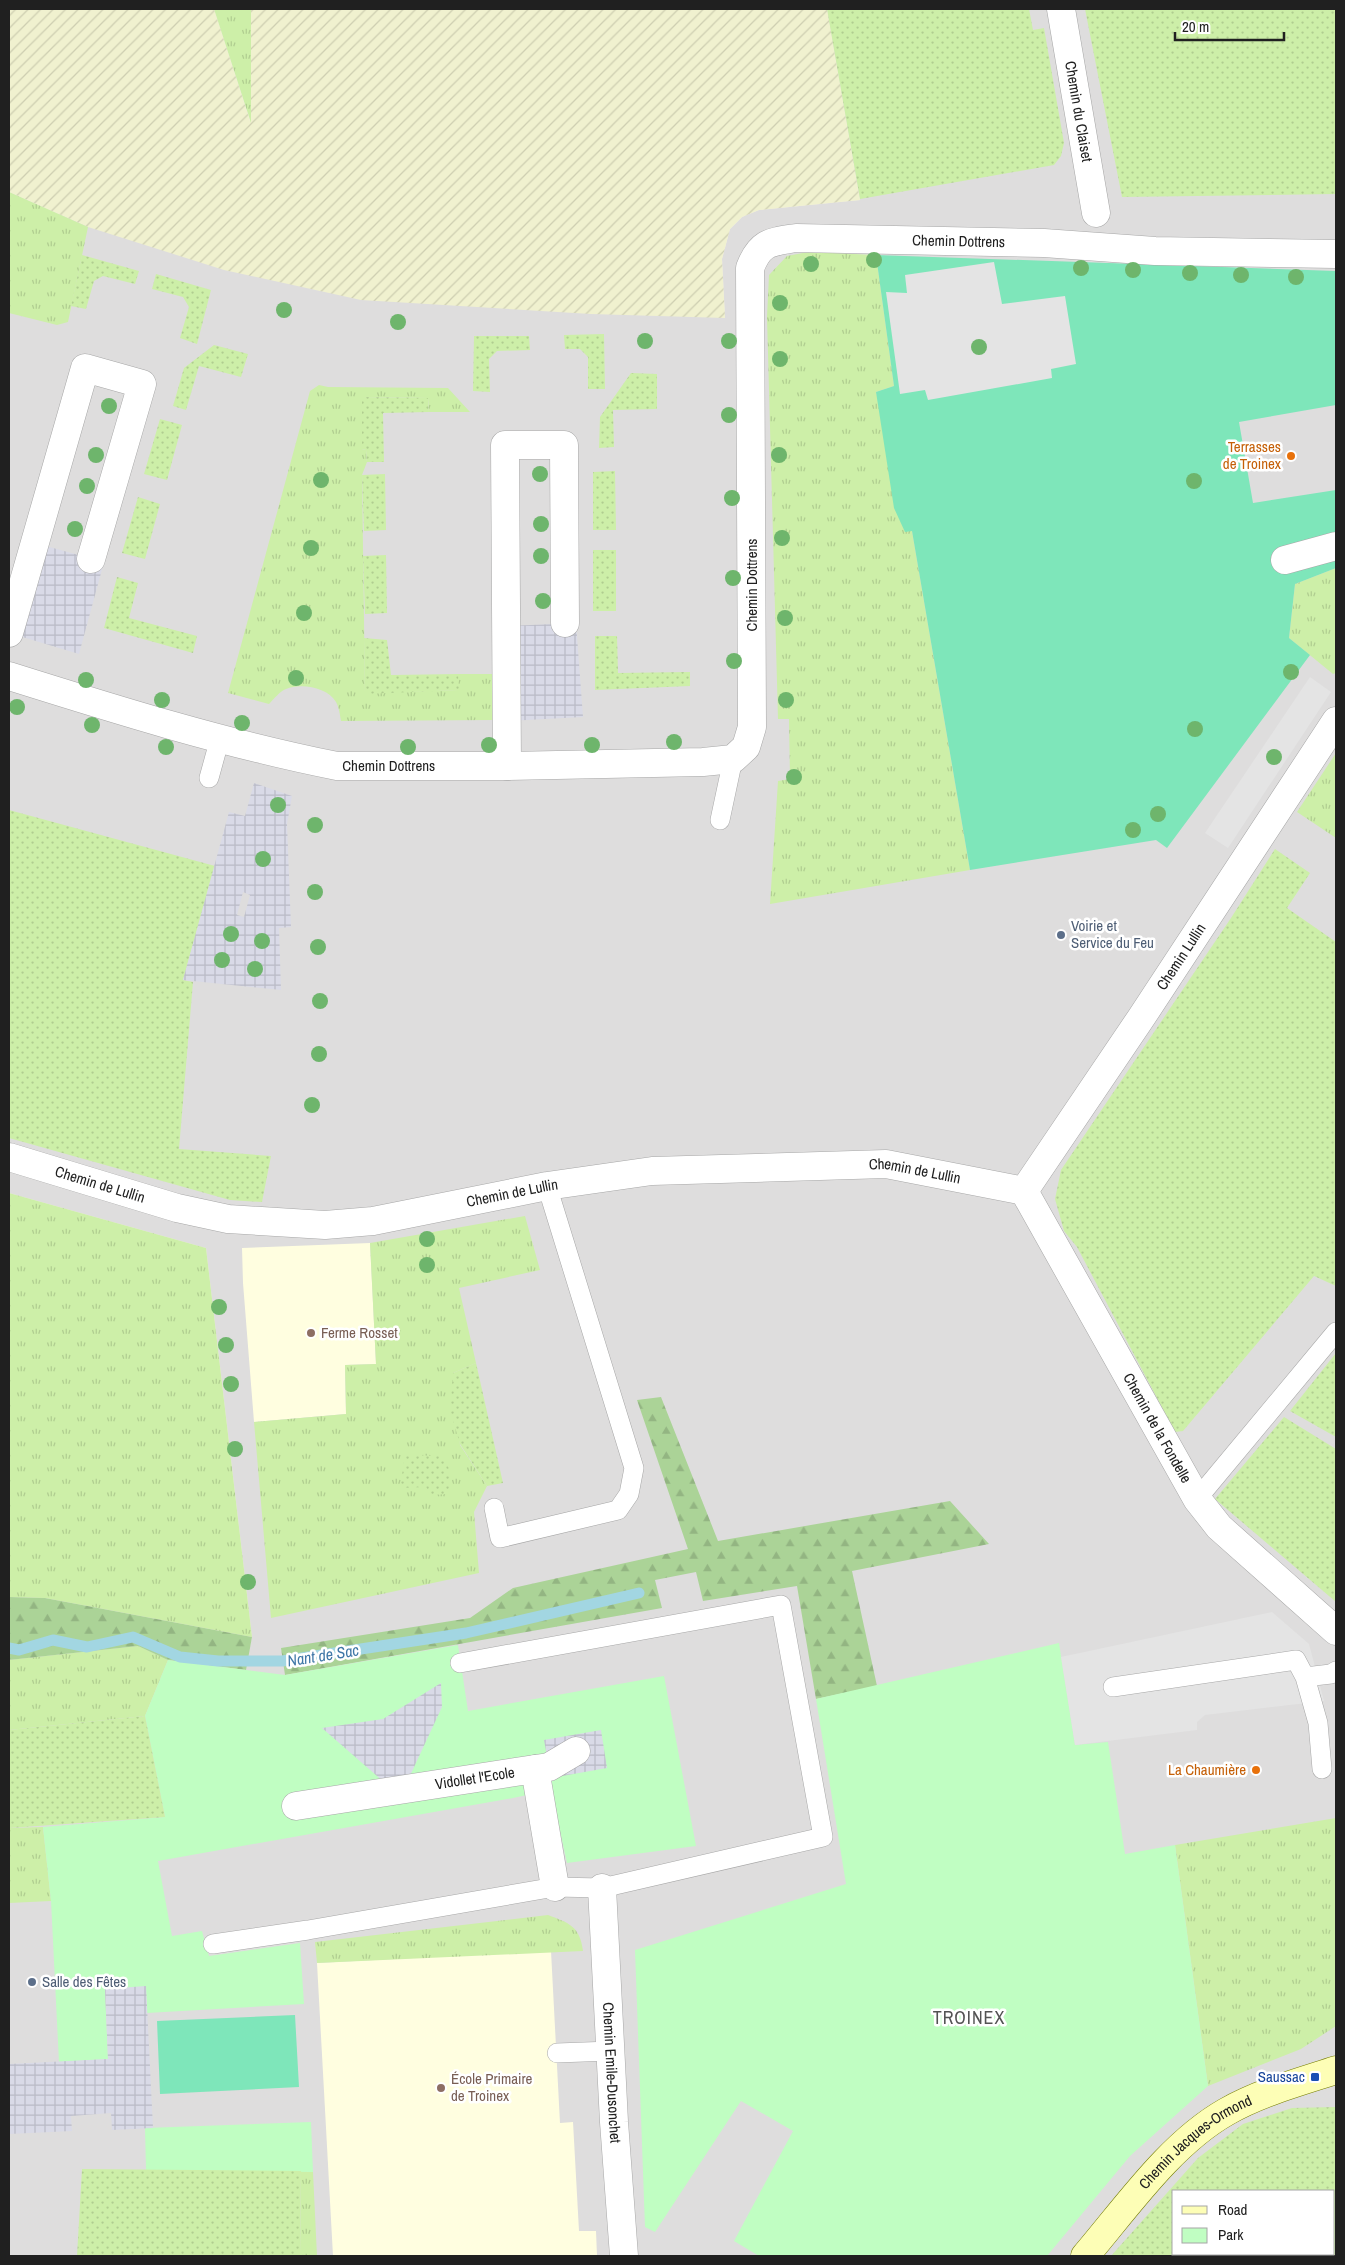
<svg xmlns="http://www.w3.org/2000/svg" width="1345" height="2265" viewBox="0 0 1345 2265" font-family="'Archivo Narrow',sans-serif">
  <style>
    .residential { fill: #dedddd; fill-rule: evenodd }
    .education { fill: #fffee0 }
    .farmland { fill: url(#farmland-furrows) }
    .grass { fill: url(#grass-tufts) }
    .forest { fill: url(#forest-firs) }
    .park { fill: #c0fec2 }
    .garden { fill: url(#garden-dots); fill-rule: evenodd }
    .pitch { fill: #7ee6ba }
    .parking { fill: #e4e4e4 }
    .plaza { fill: url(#plaza-grid); fill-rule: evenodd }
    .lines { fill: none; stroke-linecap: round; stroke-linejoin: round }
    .stream { stroke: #a2d6e2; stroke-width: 11 }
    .lane-casing { stroke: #a7a7a7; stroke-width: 20 }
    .street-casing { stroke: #a7a7a7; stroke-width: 29 }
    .secondary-casing { stroke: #747d00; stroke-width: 29 }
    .lane { stroke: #fff; stroke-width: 19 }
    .street { stroke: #fff; stroke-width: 28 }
    .secondary { stroke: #fdfeb6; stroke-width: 28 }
    .tree { fill: #6eb56c }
    .food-dot { fill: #e8710a; stroke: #fff; stroke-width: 2 }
    .service-dot { fill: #5c6f8a; stroke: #fff; stroke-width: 2 }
    .education-dot { fill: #8d6e63; stroke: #fff; stroke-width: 2 }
    .transit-dot { fill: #1a4fb4; stroke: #fff; stroke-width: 2 }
    .labels { text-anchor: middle; stroke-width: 5; stroke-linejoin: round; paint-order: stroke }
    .street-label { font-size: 15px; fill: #202020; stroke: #fff }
    .food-label { font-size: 15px; fill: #c56008; stroke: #fff; text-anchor: end }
    .service-label { font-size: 15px; fill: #4e5e75; stroke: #fff; text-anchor: start }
    .education-label { font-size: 15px; fill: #785e54; stroke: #fff; text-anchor: start }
    .transit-label { font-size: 15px; fill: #164399; stroke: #fff; text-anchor: end }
    .water-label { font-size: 16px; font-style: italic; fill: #3f77a7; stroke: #fff }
    .quarter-label { font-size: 18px; letter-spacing: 1px; fill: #535353; stroke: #fff }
  </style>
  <defs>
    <pattern id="farmland-furrows" width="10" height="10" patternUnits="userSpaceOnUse" patternTransform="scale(1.25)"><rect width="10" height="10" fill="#f0f1cf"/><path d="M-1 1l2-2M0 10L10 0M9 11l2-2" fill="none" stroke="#ceceb1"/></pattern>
    <pattern id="grass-tufts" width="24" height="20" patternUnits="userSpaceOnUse" patternTransform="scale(1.25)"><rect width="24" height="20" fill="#cdefa8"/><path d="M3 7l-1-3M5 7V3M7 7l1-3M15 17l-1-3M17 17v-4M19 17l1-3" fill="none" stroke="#b0cd90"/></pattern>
    <pattern id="forest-firs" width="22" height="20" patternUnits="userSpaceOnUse" patternTransform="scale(1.25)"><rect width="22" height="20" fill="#abd397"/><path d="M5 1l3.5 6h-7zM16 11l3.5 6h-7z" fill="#93b582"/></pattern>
    <pattern id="garden-dots" width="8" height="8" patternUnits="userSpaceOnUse" patternTransform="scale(1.25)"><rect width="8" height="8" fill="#cdefa8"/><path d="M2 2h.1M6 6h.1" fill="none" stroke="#b0cd90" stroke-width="1.8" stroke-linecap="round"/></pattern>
    <pattern id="plaza-grid" width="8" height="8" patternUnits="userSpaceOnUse" patternTransform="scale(1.25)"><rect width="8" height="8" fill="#d9dae7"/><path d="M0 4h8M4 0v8" fill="none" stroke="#babbc6"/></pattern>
  </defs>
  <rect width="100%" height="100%" fill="#f1ede5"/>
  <path class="residential" d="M827,9h509v2247h-1327v-596l129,-14 107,24 7,-33 -46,-389 -197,-55v-1001l48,22 668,104 -3,-59 8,-30 12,-12 17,-7 101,-10zM1174,2191h160v63h-160z"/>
  <path class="education" d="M370,1243l6,121 -31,1 1,49 -92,8 -11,-139 -1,-35z
    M551,1951l9,172 13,-1 6,109h17l1,25h-264l-16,-293z"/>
  <path class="farmland" d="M9,9h205l36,112 1,-112h576l33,191 -101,10 -17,7 -12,12 -8,30 3,59 -134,-4 -230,-14 -137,-30 -136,-43 -79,-35z"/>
  <path class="grass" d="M214,9h37v114z
    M9,192l79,35 -20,95 -11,3 -48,-12z
    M808,252l68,3 18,131 -18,6 36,139 58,339 -200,34 8,-123 12,-2 -1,-60h-11l-11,-402 2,-42 18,-19z
    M319,385l9,2 120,1 22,24h-41l-1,-14 -66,-1v52l4,1 1,12 -5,13 3,218 93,-3v-16h37v46l-154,1c-1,-6 -2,-14 -5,-19 -9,-15 -35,-19 -50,-13 -6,2 -12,10 -17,15l-41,-11 82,-302z
    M1336,568v105l-3,1 -44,-36 6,-54z
    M1336,753v85l-39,-26z
    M9,1193l197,55 46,389 -207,-39 -36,-1z
    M525,1216l15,54 -81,18 17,75 -23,10 7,72 27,41 -13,26 5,61 -208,45 -17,-196 92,-8 -1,-49 31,-1 -6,-121z
    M138,1646l30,14 -23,56 -136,14v-70z
    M1336,1818v208l-35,23 -93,37 -33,-241z
    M43,1827l8,74 -42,2v-75z
    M548,1915c21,8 32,11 35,36l-266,12 -2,-21z
    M301,2171l12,1 4,84h-17z"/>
  <path class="forest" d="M661,1397l57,144 232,-40 39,43 -137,27 25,115 -61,13 -19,-113 -94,15 -7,-29 -41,8 7,28 -377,67 -4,-27 189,-30 43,-30 175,-39 -51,-149z
    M9,1597l36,1 207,39 -6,33 -78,-10 -30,-14 -129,14z"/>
  <path class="park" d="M1059,1643l16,102 33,-3 17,112 50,-9 33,241 -78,70 -83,100h-288l-25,-15 59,-110 -52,-30 -86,131 -10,-5 -10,-277 211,-66 -30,-185z
    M458,1645l10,66 196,-35 32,170 -129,17 -16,-73 -38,8 -355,63 14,75 30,-5 7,25 91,-13 4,61 -157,9 -1,-22 -41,-2 3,70 -49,3 -8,-161 -8,-74 122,-10 -20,-101 23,-56 117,15z
    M311,2122l2,50 -167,-2 -1,-42z"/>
  <path class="garden" d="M827,9h202l4,21 11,-2 20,115 -3,13 -7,9 -194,34z
    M1085,9h251v185l-214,3z
    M82,255l57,16 -4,13 -32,-8 -9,5 -8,28 -15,-3z
    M156,274l55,16 -14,54 -17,-6 9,-31 -6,-10 -31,-8z
    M604,334l1,55h-17v-32l-8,-8h-15l-1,-14z
    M474,336h55l1,14 -33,1 -8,8 1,33 -17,-1z
    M214,345l34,9 -7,23 -42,-11 -13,44 -13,-4 11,-38z
    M631,373l26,1v35l-44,1 1,37 -15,1 1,-31z
    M362,397l66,1 1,14 -46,1 1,49h-17l-1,-12 -4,-1z
    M160,419l22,6 -15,55 -23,-6z
    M615,471l1,59h-23v-58z
    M385,474l1,56 -22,1 -2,-56z
    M138,497l22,7 -15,55 -23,-6z
    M593,550h23v61h-23z
    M386,555l1,58 -22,1 -2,-58z
    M117,577l21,6 -9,35 68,18 -4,17 -89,-25z
    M595,636h22l1,37 72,-1v14l-95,4z
    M364,638l23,2 4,35 67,-1 1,16 -94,4z
    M9,810l206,56 -32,114 10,2 -14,167 92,7 -9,46 -32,-2 -221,-62z
    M1275,849l35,24 -23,35 49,34v344l-22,-10 -131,155 -8,1 -98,-185 -13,-16 -9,-32 6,-29 170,-252z
    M1336,1353v84l-46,-26z
    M476,1363l27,120 -16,3 -27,-42 -10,-34 3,-37z
    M1284,1417l52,32v153l-121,-103z
    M405,1455l37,1 9,16 -3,22 -17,1 -5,-8 -26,1z
    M145,1716l20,101 -156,11v-98z
    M1336,2107v149h-225l87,-98 45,-34 49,-16zM1174,2191h160v63h-160z
    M82,2169l219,2 -1,85h-223z"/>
  <path class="pitch" d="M876,255l460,16v134l-97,17 14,81 83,-13v78l-41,16 -6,54 21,17 -143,193 -11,-8 -186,30 -58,-339 -7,1 -11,-24 -18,-116 18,-6z
    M295,2015l4,72 -139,7 -3,-73z"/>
  <path class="parking" d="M994,262l8,42 63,-8 11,68 -25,5 1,9 -124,22 -3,-10 -25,4 -14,-102 21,1 -2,-18z
    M1310,677l21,15 -103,156 -23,-15z
    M1272,1612l37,32 15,57 -119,14 -8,7v8l-122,15 -14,-88z"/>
  <path class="plaza" d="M35,543l69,19 -25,92 -70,-21z
    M576,623l7,94 -76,4 -1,-95z
    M254,783l38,13 -5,28 4,103 -12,1 2,62 -98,-10 46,-168 16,4zM243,892l7,3 -6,22 -7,-2z
    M441,1683l1,24 -34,73 -23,3 -63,-55 61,-9z
    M601,1730l6,38 -56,10 -7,-38z
    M146,1986l7,142 -41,2 -1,-17 -40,3 1,15 -63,3v-70l99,-5 -3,-70z"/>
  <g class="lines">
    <path class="stream" d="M9,1648l10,2 34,-10 34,7 46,-10 47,20 38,4h64l184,-28 173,-40"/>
    <g class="lane-casing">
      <path id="lane" d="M209,778l11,-40
        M720,820l13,-61
        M1197,1499l139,-167
        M494,1508l6,30 118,-28 11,-16 5,-26 -87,-282
        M1305,1677l13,46 4,46
        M1113,1687l183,-27 9,17 26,-3 5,-3
        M213,1944l95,-14 247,-43 47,1 221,-51 -42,-232 -321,58
        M557,2053l54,-2"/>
    </g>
    <g class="street-casing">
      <g id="street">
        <path id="s1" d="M1061,9l35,204"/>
        <path d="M1285,560l51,-14"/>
        <path d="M9,633l76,-265 57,16 -51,175"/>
        <path id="s2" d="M9,676c108,34 217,68 328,90h170l196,-4 30,-3 13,-12 6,-20 -2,-459c10,-26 20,-26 46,-30l248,5 111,8 181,3"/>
        <path d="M507,766l-2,-321h59l1,178"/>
        <path id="s3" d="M9,1157l168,51 51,11 97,6 48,-4 174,-35 105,-15 234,-7 138,27"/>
        <path id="s4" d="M1024,1191l117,-173 195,-297"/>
        <path id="s5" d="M1024,1191l173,308 22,28 117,104"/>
        <path d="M535,1769l14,-2 27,-16"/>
        <path id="s6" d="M296,1806l239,-37 20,118"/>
        <path id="s7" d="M602,1888l12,234 10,134"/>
      </g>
    </g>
    <g class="secondary-casing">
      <g id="secondary">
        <path id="s8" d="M1085,2256c41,-48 85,-112 141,-144 33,-19 73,-30 110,-42"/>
      </g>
    </g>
    <use href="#lane" class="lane"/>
    <use href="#street" class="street"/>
    <use href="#secondary" class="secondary"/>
  </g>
  <g class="tree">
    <circle cx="874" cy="260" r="8"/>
    <circle cx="811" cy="264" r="8"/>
    <circle cx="1081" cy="268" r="8"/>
    <circle cx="1133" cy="270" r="8"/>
    <circle cx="1190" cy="273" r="8"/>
    <circle cx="1241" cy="275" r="8"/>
    <circle cx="1296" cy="277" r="8"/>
    <circle cx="780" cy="303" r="8"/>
    <circle cx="284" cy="310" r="8"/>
    <circle cx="398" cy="322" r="8"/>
    <circle cx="645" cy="341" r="8"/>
    <circle cx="729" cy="341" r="8"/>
    <circle cx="979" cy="347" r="8"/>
    <circle cx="780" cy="359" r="8"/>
    <circle cx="109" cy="406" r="8"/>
    <circle cx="729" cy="415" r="8"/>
    <circle cx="96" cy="455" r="8"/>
    <circle cx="779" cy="455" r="8"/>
    <circle cx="540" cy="474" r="8"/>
    <circle cx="321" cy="480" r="8"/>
    <circle cx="1194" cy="481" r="8"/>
    <circle cx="87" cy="486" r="8"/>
    <circle cx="732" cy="498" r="8"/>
    <circle cx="541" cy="524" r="8"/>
    <circle cx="75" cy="529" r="8"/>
    <circle cx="782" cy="538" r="8"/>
    <circle cx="311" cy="548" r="8"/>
    <circle cx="541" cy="556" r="8"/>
    <circle cx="733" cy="578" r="8"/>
    <circle cx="543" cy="601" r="8"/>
    <circle cx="304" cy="613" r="8"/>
    <circle cx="785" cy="618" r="8"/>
    <circle cx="734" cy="661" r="8"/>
    <circle cx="1291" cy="672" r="8"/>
    <circle cx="296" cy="678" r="8"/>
    <circle cx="86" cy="680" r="8"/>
    <circle cx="162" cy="700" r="8"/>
    <circle cx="786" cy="700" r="8"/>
    <circle cx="17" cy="707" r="8"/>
    <circle cx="242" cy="723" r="8"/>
    <circle cx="92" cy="725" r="8"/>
    <circle cx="1195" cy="729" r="8"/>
    <circle cx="674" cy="742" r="8"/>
    <circle cx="489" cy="745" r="8"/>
    <circle cx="592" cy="745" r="8"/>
    <circle cx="166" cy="747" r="8"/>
    <circle cx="408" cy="747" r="8"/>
    <circle cx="1274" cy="757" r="8"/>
    <circle cx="794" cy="777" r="8"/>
    <circle cx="278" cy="805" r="8"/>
    <circle cx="1158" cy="814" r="8"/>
    <circle cx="315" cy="825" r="8"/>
    <circle cx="1133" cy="830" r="8"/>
    <circle cx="263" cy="859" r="8"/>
    <circle cx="315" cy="892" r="8"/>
    <circle cx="231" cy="934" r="8"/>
    <circle cx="262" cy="941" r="8"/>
    <circle cx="318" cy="947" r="8"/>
    <circle cx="222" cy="960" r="8"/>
    <circle cx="255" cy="969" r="8"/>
    <circle cx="320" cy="1001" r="8"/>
    <circle cx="319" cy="1054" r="8"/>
    <circle cx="312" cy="1105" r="8"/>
    <circle cx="427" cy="1239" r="8"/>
    <circle cx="427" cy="1265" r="8"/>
    <circle cx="219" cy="1307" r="8"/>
    <circle cx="226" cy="1345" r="8"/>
    <circle cx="231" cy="1384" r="8"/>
    <circle cx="235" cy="1449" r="8"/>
    <circle cx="248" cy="1582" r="8"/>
  </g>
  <g class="food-dot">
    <circle cx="1291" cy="456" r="5"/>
    <circle cx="1256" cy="1770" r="5"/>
  </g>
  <g class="service-dot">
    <circle cx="1061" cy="935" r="5"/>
    <circle cx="32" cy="1982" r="5"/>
  </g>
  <g class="education-dot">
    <circle cx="311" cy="1333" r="5"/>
    <circle cx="441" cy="2088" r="5"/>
  </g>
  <rect class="transit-dot" x="1310" y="2072" width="10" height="10" rx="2.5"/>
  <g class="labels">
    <g class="street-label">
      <text dy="5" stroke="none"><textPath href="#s1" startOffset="104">Chemin du Claiset</textPath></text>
      <text dy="5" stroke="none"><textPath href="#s2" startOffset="1456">Chemin Dottrens</textPath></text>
      <text transform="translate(752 585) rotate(-90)" y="5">Chemin Dottrens</text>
      <text dy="5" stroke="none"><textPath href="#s2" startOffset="392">Chemin Dottrens</textPath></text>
      <text dy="5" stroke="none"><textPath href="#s4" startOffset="282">Chemin Lullin</textPath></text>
      <text dy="5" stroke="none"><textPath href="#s3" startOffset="920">Chemin de Lullin</textPath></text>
      <text dy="5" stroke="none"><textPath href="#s3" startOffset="95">Chemin de Lullin</textPath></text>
      <text dy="5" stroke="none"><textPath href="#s3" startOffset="515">Chemin de Lullin</textPath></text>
      <text dy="5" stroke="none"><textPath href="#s5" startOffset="272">Chemin de la Fondelle</textPath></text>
      <text dy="5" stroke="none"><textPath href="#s6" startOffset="181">Vidollet l'Ecole</textPath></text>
      <text dy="5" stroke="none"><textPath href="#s7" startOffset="185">Chemin Emile-Dusonchet</textPath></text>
      <text dy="5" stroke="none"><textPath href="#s8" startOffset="160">Chemin Jacques-Ormond</textPath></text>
    </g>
    <g class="food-label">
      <text x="1281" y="452">Terrasses<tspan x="1281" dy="17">de Troinex</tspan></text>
      <text x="1246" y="1775">La Chaumière</text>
    </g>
    <g class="service-label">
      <text x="1071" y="931">Voirie et<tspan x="1071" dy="17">Service du Feu</tspan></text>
      <text x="42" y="1987">Salle des Fêtes</text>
    </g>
    <g class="education-label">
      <text x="321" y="1338">Ferme Rosset</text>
      <text x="451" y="2084">École Primaire<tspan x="451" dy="17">de Troinex</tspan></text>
    </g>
    <g class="transit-label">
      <text x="1305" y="2082">Saussac</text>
    </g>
    <g class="water-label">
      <text transform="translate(323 1655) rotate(-9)" y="6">Nant de Sac</text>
    </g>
    <g class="quarter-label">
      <text x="969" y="2024">TROINEX</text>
    </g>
  </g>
  <rect width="1345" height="2265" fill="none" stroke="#202020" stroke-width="20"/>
  <rect x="1172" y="2190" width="162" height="65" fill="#ffffff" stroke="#a6a6a6"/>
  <rect x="1182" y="2206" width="25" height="8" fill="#fdfeb6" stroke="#a6a6a6"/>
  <text x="1218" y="2215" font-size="15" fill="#202020">Road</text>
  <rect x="1182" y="2228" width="25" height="15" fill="#c0fec2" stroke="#a6a6a6"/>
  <text x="1218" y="2240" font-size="15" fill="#202020">Park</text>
  <path d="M1175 32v8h109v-8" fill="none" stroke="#202020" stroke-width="2.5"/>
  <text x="1182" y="32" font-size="15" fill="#202020" stroke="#ffffff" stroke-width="4" paint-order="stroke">20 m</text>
</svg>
